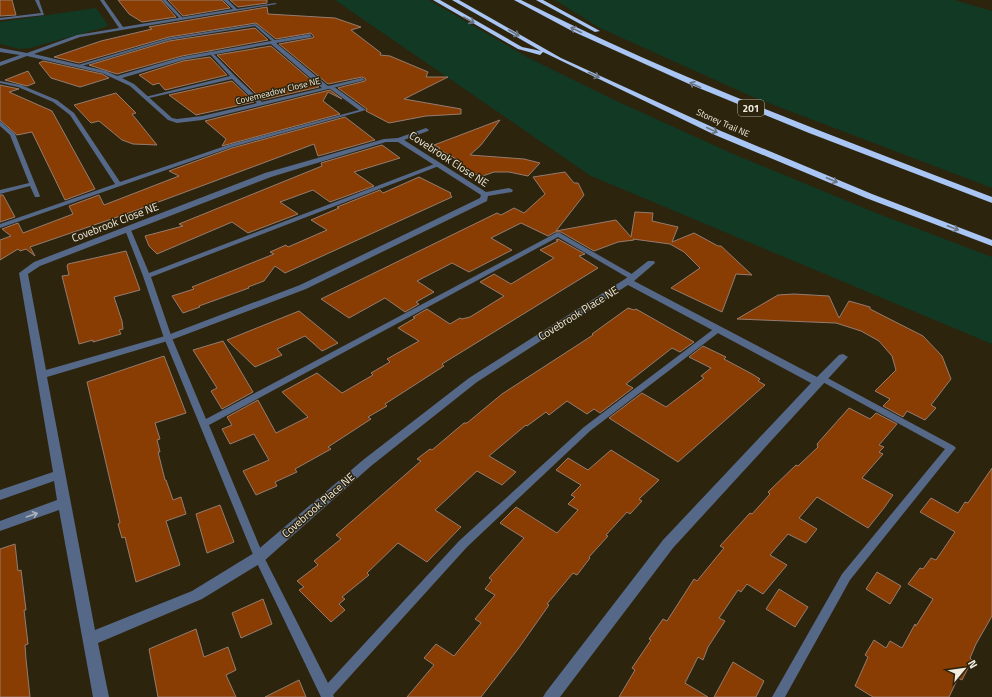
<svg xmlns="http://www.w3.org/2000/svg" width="992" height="697" viewBox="0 0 992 697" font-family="'Titillium Web',sans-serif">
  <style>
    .green { fill: #113924 }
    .building { fill: #8a3d02; stroke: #957c6f }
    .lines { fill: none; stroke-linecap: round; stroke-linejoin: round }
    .lane { fill: #556887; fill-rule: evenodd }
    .street { fill: #556887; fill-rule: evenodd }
    .highway { fill: #a9c5f3; fill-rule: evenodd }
    .oneway { stroke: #6b7480 }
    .oneway2 { stroke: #abb1b7 }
    .labels { text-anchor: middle; stroke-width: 3; stroke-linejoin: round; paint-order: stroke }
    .far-street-label { font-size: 9px; fill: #f2eddf; stroke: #2d240e }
    .shield { fill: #2d240e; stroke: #b7b1a0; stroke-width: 1 }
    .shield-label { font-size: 10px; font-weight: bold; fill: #f2eddf }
    .street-label { font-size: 11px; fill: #f2eddf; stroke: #2d240e }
  </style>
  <rect width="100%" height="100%" fill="#2d240e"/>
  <path class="green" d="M335,0h94l98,57 83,41 121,55 145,60 116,44v87l-401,-168z
    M555,0h399l38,11v177l-239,-91 -153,-69z
    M96,8l12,17 -2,2 -76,21 -11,1 -19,-5v-22z"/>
  <path class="building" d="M0,0h12l4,15 -16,1z
    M118,0h43l15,17 -34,5 -13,-8z
    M168,0h54l8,8 -47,8z
    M230,0h37v3l-29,4z
    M267,7l1,7 67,4 26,9 -10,3 30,23 -1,2 10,1 38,16 -2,5h22l-44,22 57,10v5l-35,2 -37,7 -23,-12 1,-2 -29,-21 27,-7 1,-2 -4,-2 -34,7 -49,-40 33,-6 2,-1 -3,-4 -35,6 -20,-16 -87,14 -90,26 -25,-6 47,-16 51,-12 -3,-2z
    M255,28l13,12 -86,16 -65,18 -28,-9 80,-24z
    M271,46l48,41 -57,13 -45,-45z
    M210,57l17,18 -62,15 -6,-7 -6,2 -14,-10 44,-14z
    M43,61l59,13 7,4 -29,9 -29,-9 -12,-15z
    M28,71l7,12 -8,3 -22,-6z
    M232,81l22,21 -58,13 -27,-20z
    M0,85l19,4 -10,3 43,19 43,78 -30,11 -33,-68 -15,3 -17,-15z
    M330,90l12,9 -14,-7 -5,9 17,13 -118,32 4,-7 -21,-18z
    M116,93l20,20 -4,1 25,31 -24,-1 -11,-4 -23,-19 -8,2 -17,-18z
    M345,117l30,23 -57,16 -4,-12 -185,69 -99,34 5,9 -9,-7 -6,2 -2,-2 -18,11v-20l11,-4 -9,-7 16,-6 5,10 50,-19 -4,-8 30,-11 5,10 75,-29 -10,-5 63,-23z
    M500,120l-19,25 -11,10 54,4 16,4 -12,13 -19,-4h-15l-14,5 -26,-15 4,-2 -20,-11 2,-1 -6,-3z
    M382,145l18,13 -46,14 20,14 -44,16 -17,-12 -33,12 18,12 -50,19 -16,-11 -75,32 -8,-8 -4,-10 38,-10 -4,-2 143,-58 -1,-3z
    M565,172l9,11h4l6,12 -28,36 60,-11 15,17 4,-25 18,1 -1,8 26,6 -6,15 22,-9 24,13h3l31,29 -16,-1 -14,38 -51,-24 29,-20 -16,-16 -14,-8 -37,-5 1,1 -16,2 -24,9 -33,-19h-6l-7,4 -27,-13 -30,15 21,12 -43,22 -17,-9 -35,18 17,11 -18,10 3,2 -14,8 -20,-14 -36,20 -28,-19 176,-86 4,2 13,-7 10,5 21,-19 -12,-17z
    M419,177l32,16 -1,1 2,3 -167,76 -10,-7 -11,15 -16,6 1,1 -50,18 1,1 -17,6 -11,-17 22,-7 -2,-2 82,-33 -4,-2 16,-7 2,2 39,-17 -16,-10 28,-12 -2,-1 43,-17 3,3z
    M0,195h3l12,22 -15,5z
    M558,239l27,15 -6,2 19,12 -156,96 2,2 -59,38 2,2 -19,11 3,2 -43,28 3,2 -36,20 2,3 -22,10 2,4 -21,9 -13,-24 26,-11 -15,-26 -24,10 -8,-15 10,-4 -5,-8 31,-17 18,33 32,-16 -26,-25 35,-19 25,20 31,-18 -2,-2 19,-11 -3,-3 32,-18 -21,-13 17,-10 -2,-1 14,-8 23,15 10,-6 2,1 8,-2 34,-21 -24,-14 14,-8 17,10 43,-26 -14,-8 18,-9 -2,-1z
    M126,251l14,39 -26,7 8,24 1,8 -4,1 2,4 -28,8v-2l-14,4 -17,-68 7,-1 -2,-9 1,-2z
    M794,294l35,2 10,22 10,-17 21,6v2l53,27 19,20 9,23 -20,26 5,3 -11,12 -18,-9 -4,6 -20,-11 7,-7 -15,-8 21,-21 -4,-14 -13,-15 -18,-10 -25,-8 -99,-4 41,-24z
    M628,308l6,2 2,-1 58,33 -14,10 -8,-4 -46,36 7,4 -33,25 -6,-4 -7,5 -20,-13 -18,14 -3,-3 -19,14 -1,-1 -37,31 27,16 -14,13 -25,-14 -42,39 26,17 -34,35 -29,-19 -31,30 2,2 -27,22 3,2 -6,5 6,6 -14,12 -32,-32 5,-3 -7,-6 21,-16 -4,-4 27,-22 -5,-4 85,-74 -4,-2 13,-10 2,1 32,-27h3l35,-29 91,-59 -1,-1z
    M299,311l39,32 -16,8 -17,-15 -28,13 5,6 -27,12 -28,-27z
    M223,341l30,51 -31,17 -11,-18 6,-3 -24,-38z
    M703,346l23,11 -2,2 28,15 8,5 -2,2 7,4 -87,77 -69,-44 33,-25 24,14 38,-29 -3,-2 10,-8 -22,-11z
    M164,356l22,57 -31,10 5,16 -3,1 3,12h-2l7,28h1l7,20 8,-3 5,17 -20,7 14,44 -44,17 -11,-45 -3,1 -4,-14 2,-1 -33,-141z
    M849,408l21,11 6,-6 21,11 -18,21 5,2 -5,5 4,2 -21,24 31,17 -9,13 -16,20 -51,-31 -18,21 18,11 -11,14 -18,-9 -18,21 17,10 -24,29 -16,-10 -6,8 -3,-2 -19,28 6,3 -17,26 -5,13 -5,-3 -13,26 23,14h-89l16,-27 -3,-2 19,-28 -2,-1 14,-20 4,2 27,-42 3,2 27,-33 -4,-2 30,-33 2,1 18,-20 -2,-2 28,-27 2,1 20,-19 -1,-3z
    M611,450l48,30 -20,19 3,2 -12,13 -3,-2 -21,23 2,1 -19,21 1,1 -13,17 -4,-2 -26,31 2,1 -31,44 -37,48h-74l27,-32 -10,-7 12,-14 18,12 27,-33 -6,-4 20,-24 -10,-6 7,-9 -3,-2 35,-40 -24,-15 16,-16 41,26 21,-23 -10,-6 7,-7 -4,-2 10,-10 -25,-15 12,-12 20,12z
    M992,468v148l-16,28 -6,14 2,2 -10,20 -4,-2 -9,19h-76l-18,-11 13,-29 -3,-2 9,-15 12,8 4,-7 12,7 13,-24 1,2 17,-27 -25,-15 12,-16 3,1 8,-11 5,2 19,-28 -35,-20 11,-14 27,15 7,-11 3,1z
    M220,505l14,37 -27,11 -11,-39z
    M15,544l3,27 3,-1 5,40h-2l4,34 -3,1 1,14 4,38h-30v-148z
    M877,572l24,14 -11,18 -24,-15z
    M779,589l29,18 -13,20 -29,-18z
    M263,599l9,25 -31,14 -9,-25z
    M196,629l8,28 24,-10 8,23 -10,5 10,22h-78l-9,-48z
    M733,662l31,19 -8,16h-42z
    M299,680l7,17h-41z"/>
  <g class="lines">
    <path class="lane" d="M35,0h4l5,15 -44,5v-2l41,-5z
      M162,0h4l16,17v2h-2z
      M256,24l20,17v2h-2l-19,-17 -86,14 -87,26 -4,-1 91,-27z
      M211,51l24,25 28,27v2h-4l-27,-26 -87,20v-2l85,-21 -21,-23v-1z
      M0,81l21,4 36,15 17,13 46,69 108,-37 131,-35 -30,-22v-2h4l33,24 -134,37 -232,81v-4l115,-40 -45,-69 -17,-13 -35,-15 -18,-4z
      M0,121l15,13 25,62 -1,1h-4l-5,-11 -30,8v-4l29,-7 -19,-48 -10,-9z
      M437,163l3,2 -1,1 -288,111 21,61 34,81 350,-186h4l77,44 -1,2h-6l-72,-42 -349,188 55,132 64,126 131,-142 125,-114 131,-99h6l1,2 -132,101 -123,116 -134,148 1,2h-13l-67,-140 -90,-219 -21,-62 -18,-46 3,-2 3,2 18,43z
      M822,375l132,71 2,2 -106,132 -65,117h-13l70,-123 103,-125 -126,-69 -1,-2 1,-2z"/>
    <path class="street" d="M100,0h4l19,27 110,-18 -10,-9h5l9,9 38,-6 2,1 -197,33 -46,17 72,17 11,5 65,-19 128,-23 2,3 -36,6 52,43 34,-8 3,2 -163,40 -25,3 -9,-3 -38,-34 -28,-13 -75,-17 -27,10v-4l20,-7 -20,-3v-4l27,5 50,-18 42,-7zM271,44l51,44 -120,28 -25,3 -5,-1 -38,-34 -12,-6 61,-18z
      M426,128l3,2 -1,1 -24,9 82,52 23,-4 4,2 -1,2 -24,4 -1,5 -181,88 -135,51 -124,37 48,253 97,-39 62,-38 109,-93 106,-82 156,-99 23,-18h6l1,2 -21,18 183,96 22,-22 4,-1 5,3 -175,191 -113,149h-17l3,-5 117,-152 148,-157 -183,-98 -151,97 -106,84 -107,95 -62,38 -104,44 11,54h-16l-34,-187 -59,21v-10l57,-21 -3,-19 -54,19v-10l53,-18 -34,-199 15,-11 231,-89 119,-34 14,-1zM386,142h12l83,53 -1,3 -180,87 -135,51 -119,34 -18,-96 12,-8 231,-89z"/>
    <path class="highway" d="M433,0h7l82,47 19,4 -89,-51h7l102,58 160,73 151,63 120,46v6l-126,-48 -151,-63 -172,-83 -3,3 -22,-6z
      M514,0h7c152,77 312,136 471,197v6l-183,-70 -120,-49 -117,-53z
      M536,0h7l57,31 -5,1z"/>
  </g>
  <defs><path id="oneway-shaft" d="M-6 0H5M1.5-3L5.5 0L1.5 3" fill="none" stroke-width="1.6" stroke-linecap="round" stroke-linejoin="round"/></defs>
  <g class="oneway">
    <use href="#oneway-shaft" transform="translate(469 20) rotate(29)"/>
    <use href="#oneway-shaft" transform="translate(576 30) rotate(-155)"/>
    <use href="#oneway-shaft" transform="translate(514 33) rotate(30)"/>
    <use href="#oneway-shaft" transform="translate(594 75) rotate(25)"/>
    <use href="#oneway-shaft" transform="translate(695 85) rotate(-155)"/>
    <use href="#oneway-shaft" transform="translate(712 130) rotate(25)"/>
    <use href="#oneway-shaft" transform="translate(832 180) rotate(23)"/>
    <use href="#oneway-shaft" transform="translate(953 228) rotate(21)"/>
  </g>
  <use class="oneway2" href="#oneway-shaft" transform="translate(32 515) rotate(-19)"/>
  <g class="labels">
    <g class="far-street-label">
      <text transform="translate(278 91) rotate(-14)" y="3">Covemeadow Close NE</text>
      <text transform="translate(723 123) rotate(24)" y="3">Stoney Trail NE</text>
    </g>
    <rect class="shield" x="738" y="100" width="26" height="16" rx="3"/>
    <g class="shield-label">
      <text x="751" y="112">201</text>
    </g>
    <g class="street-label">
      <text transform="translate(449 159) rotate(33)" y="4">Covebrook Close NE</text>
      <text transform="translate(115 222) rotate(-21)" y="4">Covebrook Close NE</text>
      <text transform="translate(578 313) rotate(-32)" y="4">Covebrook Place NE</text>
      <text transform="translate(318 505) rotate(-41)" y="4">Covebrook Place NE</text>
    </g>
  </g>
  <g transform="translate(964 669) rotate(61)" stroke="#2d240e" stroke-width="3" paint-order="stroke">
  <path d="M0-3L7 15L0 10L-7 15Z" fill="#f2eddf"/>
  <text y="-6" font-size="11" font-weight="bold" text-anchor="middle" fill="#f2eddf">N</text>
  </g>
</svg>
